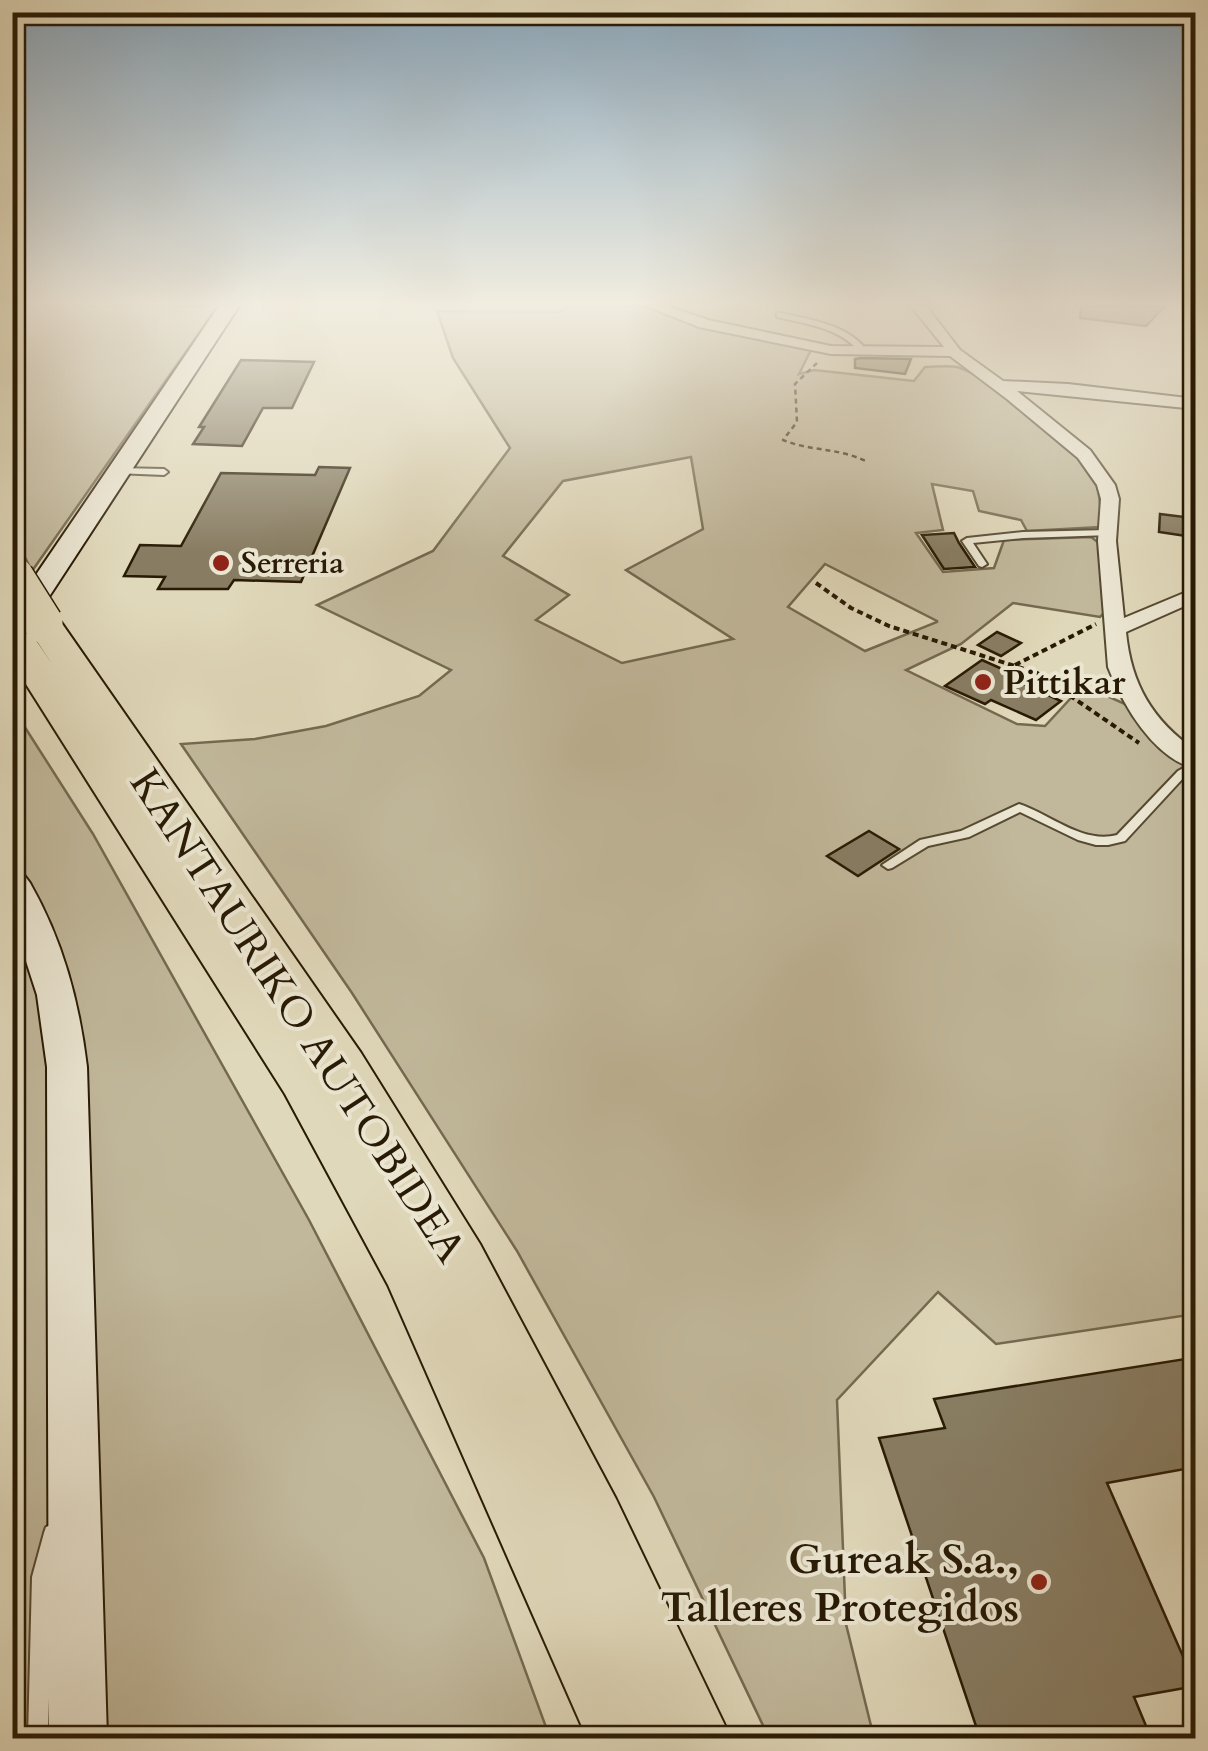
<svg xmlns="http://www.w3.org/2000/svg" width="1208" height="1751" viewBox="0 0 1208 1751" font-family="Cardo,serif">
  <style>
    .green { fill: #c1b89b; stroke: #746950; stroke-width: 2.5; fill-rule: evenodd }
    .building { fill: #887d63; stroke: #281a04; stroke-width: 2.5 }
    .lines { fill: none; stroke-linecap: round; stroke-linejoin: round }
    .service-casing { stroke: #564a32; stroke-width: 4 }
    .minor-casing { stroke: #564a32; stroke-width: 4 }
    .secondary-casing { stroke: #281a04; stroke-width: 4 }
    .motorway-casing { stroke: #281a04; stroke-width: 4 }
    .path-far1 { stroke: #281a04; stroke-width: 2.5; stroke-dasharray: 5 4; stroke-linecap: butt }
    .path { stroke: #281a04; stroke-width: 4; stroke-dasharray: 6 4; stroke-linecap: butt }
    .service { fill: #ebe6d2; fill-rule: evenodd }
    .minor { fill: #ebe6d2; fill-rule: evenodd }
    .secondary { fill: #ebe6d2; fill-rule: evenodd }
    .motorway { fill: #e0d8ba; fill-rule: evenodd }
    .motorway-bridge-casing { stroke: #281a04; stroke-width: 42; stroke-linecap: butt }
    .motorway-bridge { stroke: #e0d8ba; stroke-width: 39 }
    .poi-dot { fill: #8f2418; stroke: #ebe6d2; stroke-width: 4 }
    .labels { text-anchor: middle; stroke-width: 8; stroke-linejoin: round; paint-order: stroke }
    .far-poi-label { font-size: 30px; font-weight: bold; fill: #281a04; stroke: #ebe6d2; text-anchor: start }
    .poi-label { font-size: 35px; font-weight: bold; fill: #281a04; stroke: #ebe6d2; text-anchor: start }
    .near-street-label { font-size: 42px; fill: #281a04; stroke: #ebe6d2 }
    .near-poi-label { font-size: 42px; font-weight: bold; fill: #281a04; stroke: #ebe6d2; text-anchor: end }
  </style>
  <rect width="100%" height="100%" fill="#e0d8ba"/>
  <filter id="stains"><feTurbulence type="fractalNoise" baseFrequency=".002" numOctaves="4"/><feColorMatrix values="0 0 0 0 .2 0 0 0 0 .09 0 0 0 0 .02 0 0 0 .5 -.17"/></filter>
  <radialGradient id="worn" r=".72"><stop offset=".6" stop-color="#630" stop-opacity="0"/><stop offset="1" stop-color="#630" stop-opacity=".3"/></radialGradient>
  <path class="green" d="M12,306h206l-186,265 -19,-37z
    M569,306h73l85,27 84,17 -12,24 15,-4 100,11 11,-14c9,0 22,-2 32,0 28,7 128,87 138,113 6,15 6,31 5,47l-73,4 -6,-11 -42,-9 -6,-20 -41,-7 11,46 -27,3 27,39 51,-4 10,-28 87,-3 8,6 10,65 -9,9 -87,-14 -52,41 -55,26 111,54 28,2 38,-41 42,19 28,38 42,28v544l-199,30 -58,-52 -101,108 9,224 28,114h-105l-115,-241 -137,-246 -165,-258 -171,-249 74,-5 71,-13 93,-30 32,-26 -134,-65 116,-54 77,-103 -57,-90 -16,-47 122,1zM691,457l12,72 -77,41 107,69 -111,24 -86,-43 33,-25 -66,-39 60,-75zM825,564l112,57v1l-72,29 -77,-44z
    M12,707l81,127 216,386 175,338 66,180h-537z"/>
  <path class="building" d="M1081,306h84l-19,20 -66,-8z
    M855,359l6,-1 50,1 -6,15 -50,-6z
    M241,360l73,2 -22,46h-29l-21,38 -49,-2 11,-17h-5z
    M319,467l31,1 -49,114 -67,-2 -6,9h-70l7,-12 -41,-1 16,-31 41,1 40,-73 94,2z
    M1160,514l33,4v19l-34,-5z
    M954,533l5,10 16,24 -31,2 -22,-34z
    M997,632l24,11 -20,13 -23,-11z
    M982,660l40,18 -5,3 44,20 -25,19 -45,-20 -6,4 -40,-18z
    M869,831l30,18 -41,27 -31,-20z
    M1185,1359l11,19v89l-89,16 89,203 -62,11 17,41h-171l-101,-300 66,-10 -11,-29z"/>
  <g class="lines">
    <g class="service-casing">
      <path id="service" d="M780,313c31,7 68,11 88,39l-7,2c-19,-26 -54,-30 -84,-37v-4z
        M118,468l46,1 4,3 -4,3 -49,-2v-4z
        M1108,530l5,3 -2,2 -88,3 -50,5 14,21 -5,3 -3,-1 -17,-25 5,-3 56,-6z
        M1196,761v8l-10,6 -61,66 -17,4h-12l-18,-5 -58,-28 -51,25 -41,9 -36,22 -4,1 -6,-4 38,-25 41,-9 58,-27c31,10 63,40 98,31l61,-64z
        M53,1524l7,3 2,6 -10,44 -4,161h-20l4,-161 12,-44 2,-6z"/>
    </g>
    <g class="minor-casing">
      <path id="minor" d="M646,306h22l40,14 123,26 113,1 -33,-41h15l34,44 43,31 65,3 128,15v10l-179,-18 73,59 25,35 4,14 -3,42 8,77 72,-30v13l-70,31c5,52 26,88 70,119v18c-43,-11 -73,-64 -88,-102l-10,-126 3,-42 -4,-14 -19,-27 -71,-59 -57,-43 -119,-2 -132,-27z"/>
    </g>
    <g class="secondary-casing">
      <path id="secondary" d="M219,306h20l-213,326 -14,2v-24z
        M12,872l12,3 6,8c33,58 49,118 57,184l20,671h-58l-2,-671 -10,-72 -25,-77z"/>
    </g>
    <g class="motorway-casing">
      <path id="motorway" d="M43,612l13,3 305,438 119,191 136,255 115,239h-144l-199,-453 -103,-191 -273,-432v-41l13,3 27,40 -27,-41 5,-8z"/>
    </g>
    <path class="path-far1" d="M817,363l-22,21 2,38 -14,18c30,12 54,7 85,22"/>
    <path class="path" d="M816,583l35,25 38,18 148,47 102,70
      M1015,665l81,-41"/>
    <use href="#service" class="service"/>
    <use href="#minor" class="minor"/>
    <use href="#secondary" class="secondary"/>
    <use href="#motorway" class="motorway"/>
    <g class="motorway-bridge-casing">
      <path id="motorway-bridge" d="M14,577l29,46"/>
    </g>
    <use href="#motorway-bridge" class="motorway-bridge"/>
  </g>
  <linearGradient id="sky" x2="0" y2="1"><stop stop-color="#8ba8bd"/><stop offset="0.55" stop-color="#f1ede0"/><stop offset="1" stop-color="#f1ede0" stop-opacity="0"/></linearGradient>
  <rect width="1208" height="552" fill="url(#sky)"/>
  <g class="poi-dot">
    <circle cx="221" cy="563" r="10"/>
    <circle cx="983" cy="682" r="10"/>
    <circle cx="1039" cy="1582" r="10"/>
  </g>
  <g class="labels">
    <g class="far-poi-label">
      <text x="241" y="573">Serreria</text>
    </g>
    <g class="poi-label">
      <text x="1003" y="694">Pittikar</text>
    </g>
    <g class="near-street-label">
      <text transform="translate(299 1015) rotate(57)" y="15">KANTAURIKO AUTOBIDEA</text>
    </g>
    <g class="near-poi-label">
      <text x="1019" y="1573">Gureak S.a.,<tspan x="1019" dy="48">Talleres Protegidos</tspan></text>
    </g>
  </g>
  <rect width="1208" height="1751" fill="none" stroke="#e0d8ba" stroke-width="50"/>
  <rect x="15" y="15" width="1178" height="1721" fill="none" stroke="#281a04" stroke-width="5"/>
  <rect x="25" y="25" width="1158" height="1701" fill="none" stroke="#281a04" stroke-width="2.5"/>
  <rect width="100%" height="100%" filter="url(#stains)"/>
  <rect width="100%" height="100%" fill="url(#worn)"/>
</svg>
